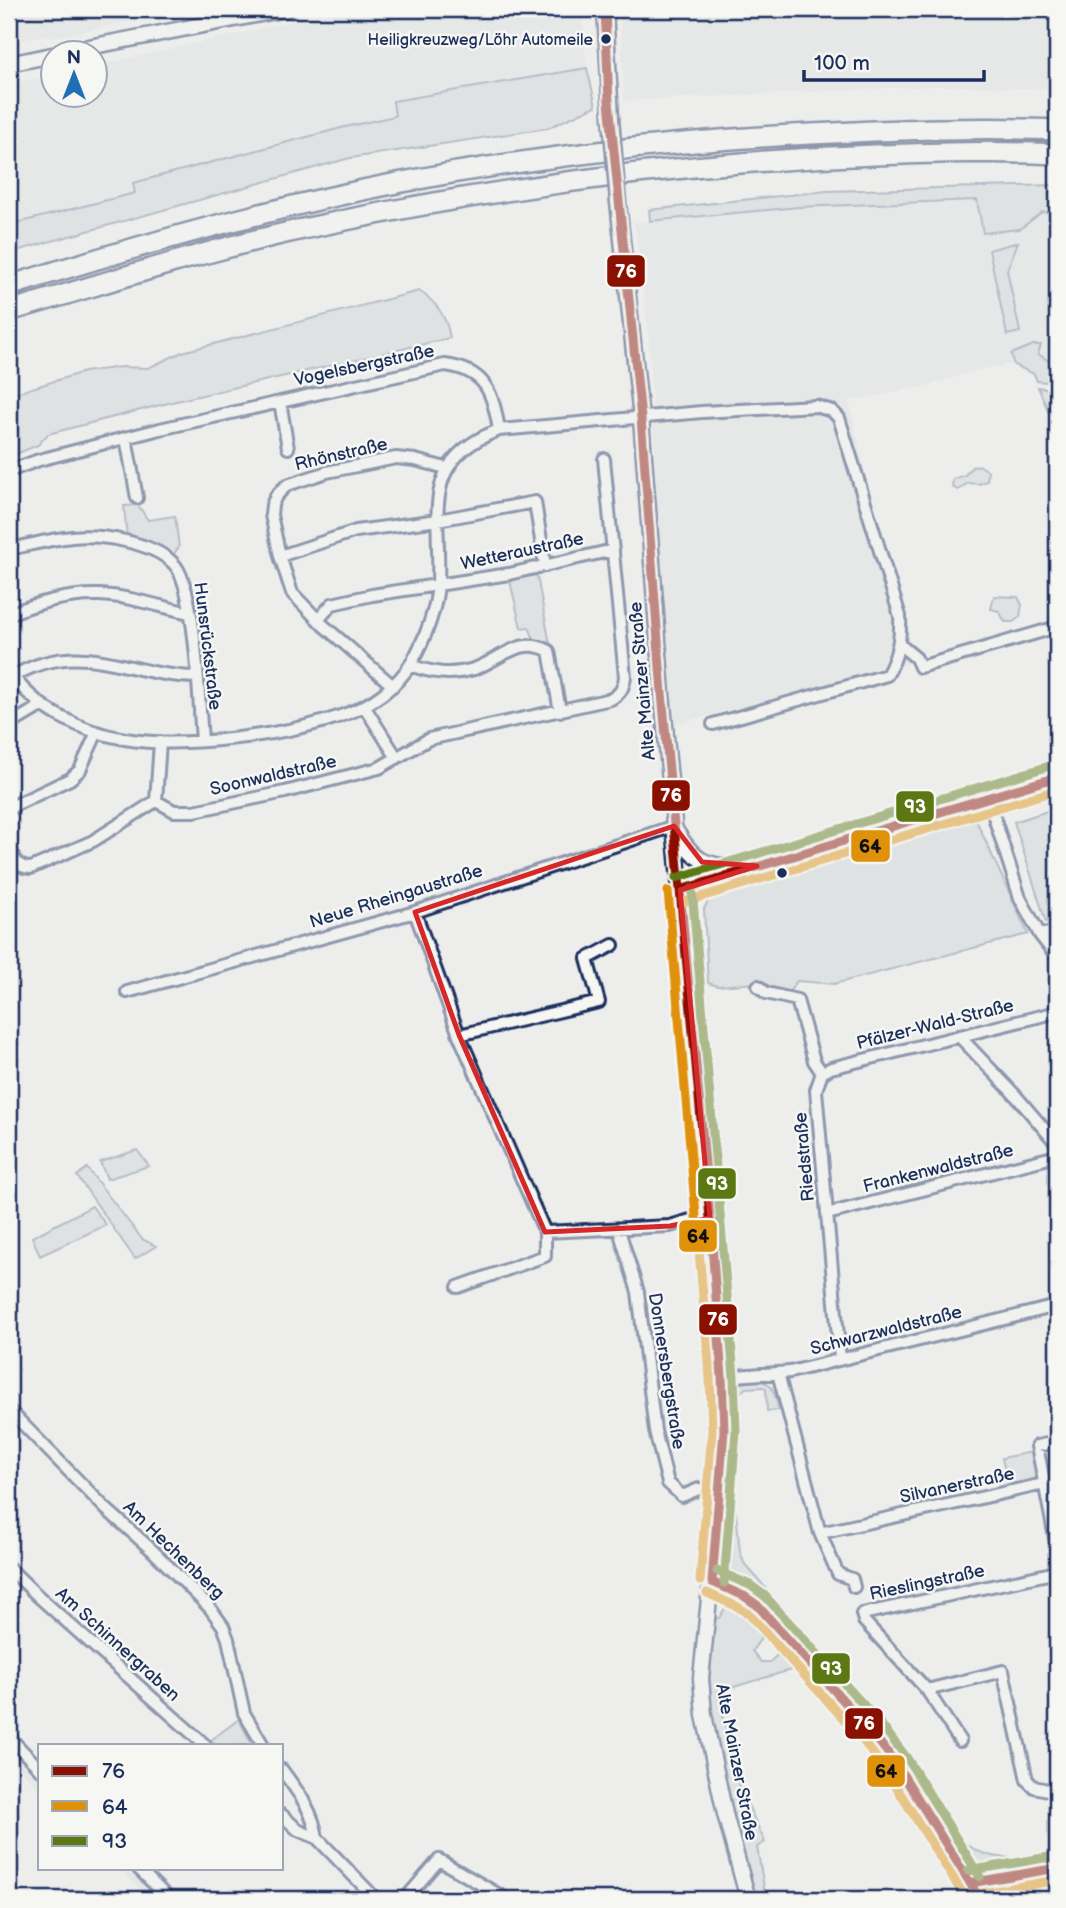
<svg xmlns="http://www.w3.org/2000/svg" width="1066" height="1908" viewBox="0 0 1066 1908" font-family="'Balsamiq Sans',sans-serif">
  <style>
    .built { fill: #dde0e1 }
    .green { fill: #ced2d7; stroke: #74809a; stroke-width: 2 }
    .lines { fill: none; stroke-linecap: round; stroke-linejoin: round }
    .street-casing { stroke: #1b2f5e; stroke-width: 16 }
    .secondary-casing { stroke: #1b2f5e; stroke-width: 19 }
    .highway-casing { stroke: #1b2f5e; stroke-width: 24 }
    .street { stroke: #f6f6f2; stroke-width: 10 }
    .secondary { stroke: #f6f6f2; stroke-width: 14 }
    .highway { stroke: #f6f6f2; stroke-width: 19 }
    .secondary-bridge-casing { stroke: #1b2f5e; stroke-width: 19; stroke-linecap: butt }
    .secondary-bridge { stroke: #f6f6f2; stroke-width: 14 }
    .bus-1-casing { stroke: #f6f6f2; stroke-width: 14 }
    .bus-2-casing { stroke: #f6f6f2; stroke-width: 14 }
    .bus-3-casing { stroke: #f6f6f2; stroke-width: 14 }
    .bus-1 { stroke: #8a1002; stroke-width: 9 }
    .bus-2 { stroke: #df9109; stroke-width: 9 }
    .bus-3 { stroke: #5b7813; stroke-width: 9 }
    .marked { fill: none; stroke: #d62828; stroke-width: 5; stroke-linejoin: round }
    .bus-dot { fill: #1b2f5e; stroke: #f6f6f2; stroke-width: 2.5 }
    .labels { text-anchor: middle; stroke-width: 5; stroke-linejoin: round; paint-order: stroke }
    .bus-label { font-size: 16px; fill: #1b2f5e; stroke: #f6f6f2; text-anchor: end }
    .street-label { font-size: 18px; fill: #1b2f5e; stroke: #f6f6f2 }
    .line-badge { stroke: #f6f6f2; stroke-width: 2.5 }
    .badge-label { font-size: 19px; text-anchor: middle; font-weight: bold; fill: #fff }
    .pale-badge-label { font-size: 19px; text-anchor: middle; font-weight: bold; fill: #111 }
  </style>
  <rect width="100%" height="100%" fill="#edeeec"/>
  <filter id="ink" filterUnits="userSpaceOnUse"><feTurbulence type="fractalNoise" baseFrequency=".0143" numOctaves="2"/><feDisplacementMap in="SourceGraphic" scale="14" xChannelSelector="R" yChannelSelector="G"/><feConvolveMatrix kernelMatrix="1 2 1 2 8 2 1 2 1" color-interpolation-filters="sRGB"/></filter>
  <g filter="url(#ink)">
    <path class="built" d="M9,9h182l-136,28h-20l-26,6z
      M347,9h20l1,4 19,-4h194l6,59 -194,33 3,15 -51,11 -212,56 2,10 -126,32v-141l43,-9v19h42l1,-28z
      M620,9h437v80l-119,-3 -314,15z
      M1057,199v165l-10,-5 -63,10 -61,18 -74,14 60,263 -234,60 -15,-165 -12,-231 -14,-106 165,-15z
      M9,1743l31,32v15l-31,-32z
      M118,1868h14l31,31h-13z"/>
    <path class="green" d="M587,68l9,38 -48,22 -198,30 -341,95v-28l126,-32 -2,-10 212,-56 50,-11 -2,-15z
      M1057,185v28l-15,-1 -22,17 -37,4 -6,-33 -178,7 -149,14 -1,-11 177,-19z
      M1018,242l-11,28 13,62 -13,3 -18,-85z
      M419,291c18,11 28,27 31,47l-278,64 -124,32 -10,11 -29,12v-62l75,-23 37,-5 27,1 34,-16z
      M1033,345h8l-3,9 19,12v17l-20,-2 -3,-7 -20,-9 -3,-11z
      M1038,387l19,3v42z
      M979,465l9,6 -1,10 -8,3 -11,-1 -10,7 -6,-3 1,-8 12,-4 7,-8z
      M138,505l10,15 27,-4 4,31 -8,11 -44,-21 -3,-31z
      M534,574l3,2 13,68h-14l-7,-17 -8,1 -11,-47z
      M994,596l24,1 4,8 -2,12 -7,5h-8l-6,-11 -8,-2z
      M1057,808v111l-11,3 -32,-100z
      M976,820l52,114 -194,50 -37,-3 -8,11 -31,-9 -40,3 -10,-3 -4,-74 6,-12 16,-8 131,-34 2,6 7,-3 -2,-5z
      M137,1150l12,16 -42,13 -7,-17z
      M87,1168l55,71 14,7 -21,13 -58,-83z
      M92,1206l14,19 -66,31 -8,-19z
      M749,1380c25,0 24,9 30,30l-12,1 -1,-22 -3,-2 -17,1 -7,5v64l-4,47 5,47 4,12 153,177 67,102c25,22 59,16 89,11l-2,-14 6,-1v24c-40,7 -69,21 -101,-13l-38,-64 -29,-42 -123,-138 -34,-22 -5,-17 7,-173 2,-7z
      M1031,1452l2,3 4,22 -3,3 -26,5 -6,-27z
      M733,1604l18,10 15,17 -14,20 9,11h9l7,-7 17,14 -77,23 23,96 25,54 -8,5 9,52h-10l-27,-101 -22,-103 2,-39 6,-37 4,-1 8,-13z
      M239,1719l13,26h-35l-6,-5z
      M1057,1874v6l-56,11 -10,8 3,-8 7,-6z"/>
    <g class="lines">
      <g class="street-casing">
        <path id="street" d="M280,402l8,46
          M499,430l203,-18 114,-6 16,5 7,7 61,198c1,22 -2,40 -13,59l-174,49
          M126,438l11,60
          M9,471l30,-11 121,-31 285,-64c41,5 48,28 54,65 -80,30 -58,83 -61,152 -1,26 -13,57 -26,80 -14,24 -41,43 -66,52 -55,21 -163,35 -221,25 -45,-8 -89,-29 -116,-68
          M9,549c21,-4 42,-10 63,-12 28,-3 80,5 101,26 23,20 26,143 29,177
          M280,556l76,-25 82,-11 97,-18 10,64
          M9,614c28,-11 59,-20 90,-19 30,1 62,12 91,18
          M318,620l14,-16 40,-9 137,-21 104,-24
          M899,644l17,14 4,9 137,-40
          M410,665c22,8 40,11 64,4 26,-9 46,-34 75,-18l11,60
          M12,677c70,-41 114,-1 184,0
          M393,686l-70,-61 -31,-32 -12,-37 -9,-41 1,-10 4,-9 11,-11 40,-13 69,-14 19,2 31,8
          M364,706l33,52
          M9,725l32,-19
          M988,798l32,100 20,37 17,22
          M156,801l4,-59
          M9,810l4,-4 57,-27 10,-9 17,-38
          M9,838c3,15 4,30 22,30l62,-27 63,-40 18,10h20l91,-19 94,-24 50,-29 182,-40c10,-6 12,-10 14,-22l-21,-218
          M415,912l44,123 86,197 125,-6 24,-7 16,-1
          M1040,935l17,-4
          M758,986l8,7 31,7 17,61 8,12
          M127,992l288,-80 259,-86
          M459,1035l140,-33 -12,-43 26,-14
          M959,1036l57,60 41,48
          M822,1073l-6,17 24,269
          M822,1073l9,-5 226,-56
          M827,1214l230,-58
          M619,1230l19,62 17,139 13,52 14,13 17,-7
          M458,1287l87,-31v-24
          M778,1373l42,160 224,-49
          M722,1377l68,-5 267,-66
          M9,1410l96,98 47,42 58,58 13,18 5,13 16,74 19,32
          M1057,1442l-20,4 20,102
          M820,1533l18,41 14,5 2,8
          M9,1568l30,29 166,148
          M1057,1572l-195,42 2,7 63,69 76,-19 24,109 7,7 23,5
          M927,1690l33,51
          M9,1737l31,32
          M282,1770c16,22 31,40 35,68
          M282,1815l16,15 19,8 59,61
          M138,1868l31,31
          M970,1883l87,-15
          M405,1899l34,-39 67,39"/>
      </g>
      <g class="secondary-casing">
        <path id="secondary" d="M605,9l6,109
          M63,52l223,-43
          M9,64l43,-9
          M618,202l23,216 21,275 48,525 12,159 2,53 -3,51 -20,197 3,37 21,99 23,85
          M676,831c18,30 30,37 66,35
          M680,890l377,-113
          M712,1582l32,14 13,9 113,125 27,35 83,134"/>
      </g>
      <g class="highway-casing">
        <path id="highway" d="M9,286c127,-40 256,-77 388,-103 150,-29 304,-45 457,-51 67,-3 136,-5 203,-2
          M9,311c97,-28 194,-60 294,-82 188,-41 379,-67 572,-74 61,-2 122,-4 182,-1"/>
      </g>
      <use href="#street" class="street"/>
      <use href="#secondary" class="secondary"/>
      <use href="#highway" class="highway"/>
      <g class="secondary-bridge-casing">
        <path id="secondary-bridge" d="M611,118l7,84"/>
      </g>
      <use href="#secondary-bridge" class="secondary-bridge"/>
      <g class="bus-1-casing">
        <path id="bus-1" d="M605,9l4,93 32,316 21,275 48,525 12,159 2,53 -12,152
          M680,890l377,-113
          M712,1582l32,14 13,9 113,125 27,35 83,134
          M970,1883l87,-15"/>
      </g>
      <g class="bus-2-casing">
        <path id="bus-2" d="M668,891l42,487 2,52 -12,151
          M684,902l373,-112
          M707,1593l31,14 11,7 112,124 26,34 79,127
          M972,1895l85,-15"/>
      </g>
      <g class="bus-3-casing">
        <path id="bus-3" d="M676,878l377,-113
          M692,889l42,488 2,54 -12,152
          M717,1571l33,14 15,11 114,126 28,36 73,119
          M968,1871l87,-15"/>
      </g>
      <use href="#bus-1" class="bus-1"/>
      <use href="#bus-2" class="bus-2"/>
      <use href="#bus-3" class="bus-3"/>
    </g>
  </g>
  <path d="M0 0H1066V1908H0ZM674,826l28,36 55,4 -77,24 30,328 -40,8 -125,6 -86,-197 -44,-123z" fill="#edeeec" fill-opacity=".55" fill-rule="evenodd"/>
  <path class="marked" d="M674,826l28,36 55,4 -77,24 30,328 -40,8 -125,6 -86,-197 -44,-123z"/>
  <g class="bus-dot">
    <circle cx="606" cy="39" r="6"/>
    <circle cx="782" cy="873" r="6"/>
  </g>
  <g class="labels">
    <g class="bus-label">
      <text x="593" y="45">Heiligkreuzweg/Löhr Automeile</text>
    </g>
    <g class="street-label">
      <text transform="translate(364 365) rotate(-12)" y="6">Vogelsbergstraße</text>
      <text transform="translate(341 454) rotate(-13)" y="6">Rhönstraße</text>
      <text transform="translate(522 551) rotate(-12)" y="6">Wetteraustraße</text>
      <text transform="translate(208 646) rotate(83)" y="6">Hunsrückstraße</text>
      <text transform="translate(642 681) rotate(-95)" y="6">Alte Mainzer Straße</text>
      <text transform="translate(273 775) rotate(-13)" y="6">Soonwaldstraße</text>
      <text transform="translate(396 896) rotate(-17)" y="6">Neue Rheingaustraße</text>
      <text transform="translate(935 1024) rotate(-14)" y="6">Pfälzer-Wald-Straße</text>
      <text transform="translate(804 1157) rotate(-95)" y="6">Riedstraße</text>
      <text transform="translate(938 1168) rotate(-14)" y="6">Frankenwaldstraße</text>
      <text transform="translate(886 1330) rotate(-14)" y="6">Schwarzwaldstraße</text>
      <text transform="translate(667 1371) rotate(81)" y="6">Donnersbergstraße</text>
      <text transform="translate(957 1485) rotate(-12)" y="6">Silvanerstraße</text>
      <text transform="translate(174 1550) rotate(44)" y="6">Am Hechenberg</text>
      <text transform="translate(927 1582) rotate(-12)" y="6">Rieslingstraße</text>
      <text transform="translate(118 1644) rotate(42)" y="6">Am Schinnergraben</text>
      <text transform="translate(737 1762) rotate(79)" y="6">Alte Mainzer Straße</text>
    </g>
  </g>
  <g class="line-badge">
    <rect x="606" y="254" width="40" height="34" rx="7" fill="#8a1002"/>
    <rect x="651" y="779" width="40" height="33" rx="7" fill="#8a1002"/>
    <rect x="895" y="790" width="40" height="33" rx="7" fill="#5b7813"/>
    <rect x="850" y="829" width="41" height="34" rx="7" fill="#df9109"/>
    <rect x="697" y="1167" width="40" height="33" rx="7" fill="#5b7813"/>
    <rect x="678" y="1219" width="40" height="34" rx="7" fill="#df9109"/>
    <rect x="698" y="1303" width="40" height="33" rx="7" fill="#8a1002"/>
    <rect x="811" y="1652" width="40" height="33" rx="7" fill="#5b7813"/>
    <rect x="844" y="1707" width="40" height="33" rx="7" fill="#8a1002"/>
    <rect x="866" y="1754" width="40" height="34" rx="7" fill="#df9109"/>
  </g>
  <g class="badge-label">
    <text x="626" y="278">76</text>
    <text x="671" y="802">76</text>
    <text x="915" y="813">93</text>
    <text x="717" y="1190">93</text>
    <text x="718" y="1326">76</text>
    <text x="831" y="1675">93</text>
    <text x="864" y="1730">76</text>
  </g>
  <g class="pale-badge-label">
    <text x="870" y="853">64</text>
    <text x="698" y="1243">64</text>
    <text x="886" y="1778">64</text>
  </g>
  <rect width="1066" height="1908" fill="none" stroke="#f6f6f2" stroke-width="35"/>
  <rect x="18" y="18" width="1031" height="1873" fill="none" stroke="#1b2f5e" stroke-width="2.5" filter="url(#ink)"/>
  <rect x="38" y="1744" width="245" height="126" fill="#f6f6f2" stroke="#9ea6b7" stroke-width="2"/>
  <rect x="52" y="1766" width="35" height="10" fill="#8a1002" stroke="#9ea6b7" stroke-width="2"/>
  <text x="102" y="1778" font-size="21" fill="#1b2f5e">76</text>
  <rect x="52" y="1801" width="35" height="10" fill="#df9109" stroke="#9ea6b7" stroke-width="2"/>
  <text x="102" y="1814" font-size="21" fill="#1b2f5e">64</text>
  <rect x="52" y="1836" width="35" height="10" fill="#5b7813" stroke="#9ea6b7" stroke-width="2"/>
  <text x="102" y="1848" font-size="21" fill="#1b2f5e">93</text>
  <g transform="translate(74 74)"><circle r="33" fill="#f6f6f2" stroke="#9ea6b7" stroke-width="2"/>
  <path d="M0-5L12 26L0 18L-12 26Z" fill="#1f6fb2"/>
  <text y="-10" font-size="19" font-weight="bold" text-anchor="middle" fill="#1b2f5e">N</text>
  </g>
  <path d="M804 70v10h180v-10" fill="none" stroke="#1b2f5e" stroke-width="3.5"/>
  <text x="814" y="70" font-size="21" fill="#1b2f5e" stroke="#f6f6f2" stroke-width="5" paint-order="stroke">100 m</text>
</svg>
